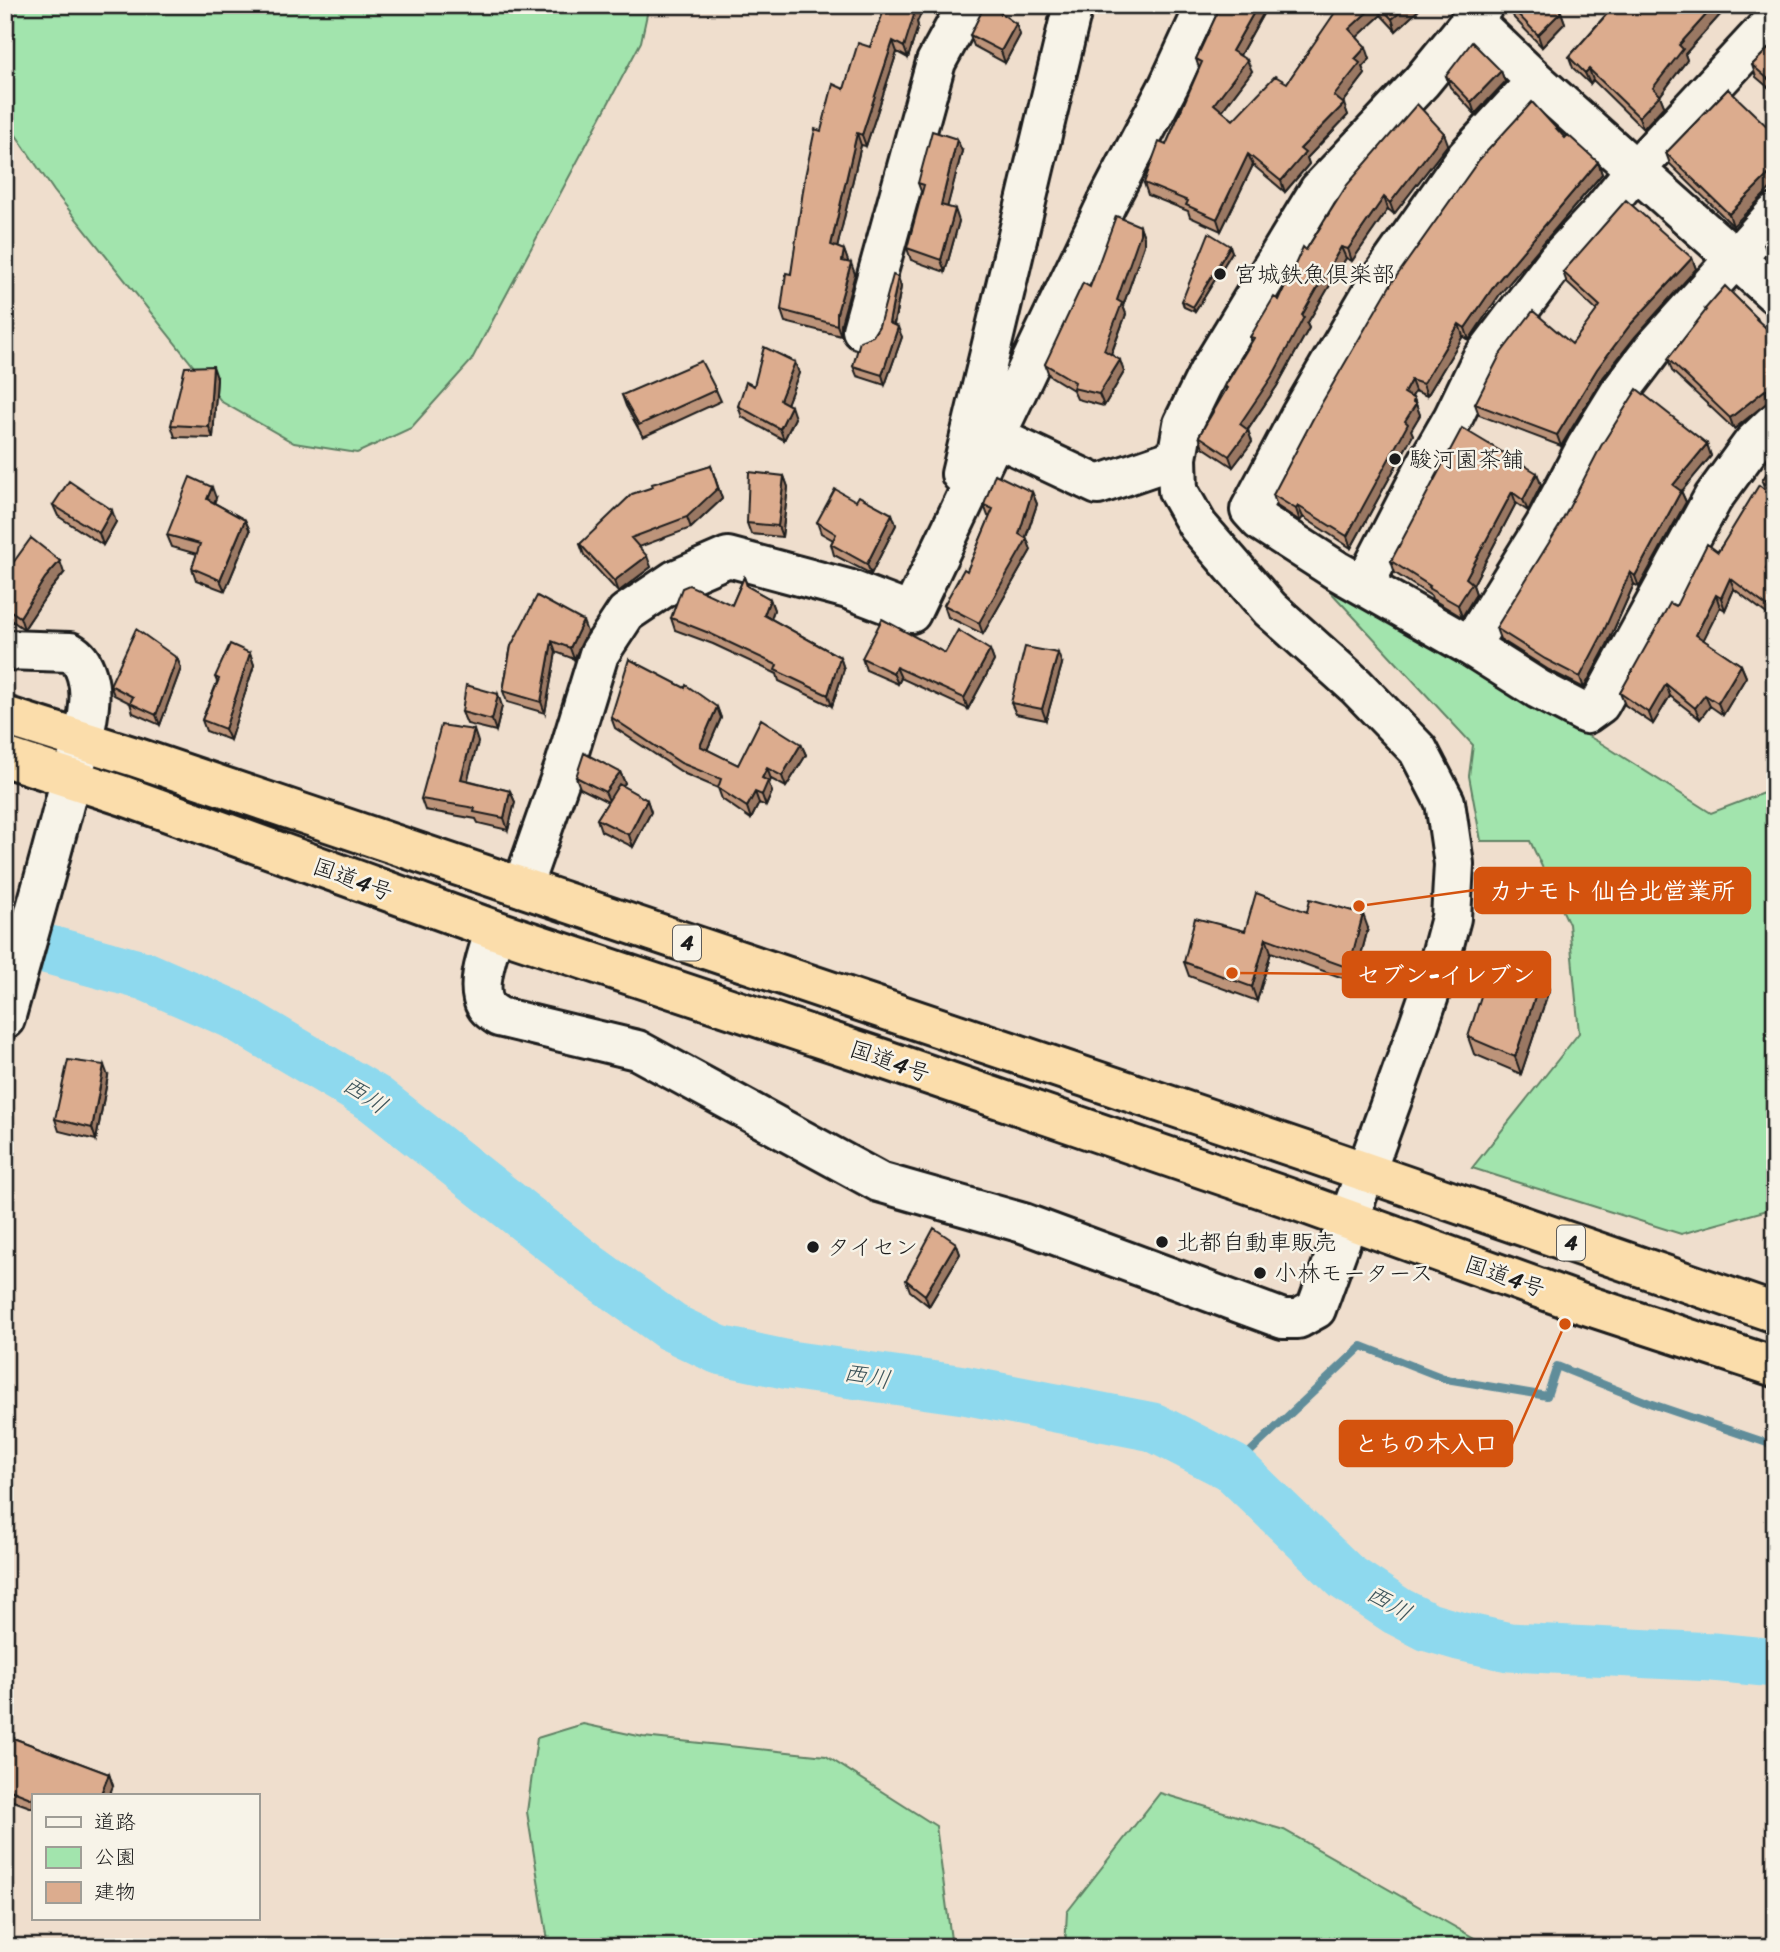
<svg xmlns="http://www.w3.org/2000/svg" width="1780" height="1952" viewBox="0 0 1780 1952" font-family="Sriracha,'Klee One',sans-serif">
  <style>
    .green { fill: #a2e4ad; stroke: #5f8064; stroke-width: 2 }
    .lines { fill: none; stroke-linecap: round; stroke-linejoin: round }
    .stream { stroke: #608d9a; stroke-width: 8 }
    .river { stroke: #8ed9ee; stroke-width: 49 }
    .minor-casing { stroke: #1c1c1c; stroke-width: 44 }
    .highway-casing { stroke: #1c1c1c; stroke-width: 44 }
    .minor { stroke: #f7f3e8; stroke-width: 38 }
    .highway { stroke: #fbddab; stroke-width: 38 }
    .wall { fill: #bd947a; stroke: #1c1c1c; stroke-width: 2 }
    .shaded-wall { fill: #9a7863; stroke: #1c1c1c; stroke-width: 2 }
    .building { fill: #dcac8e; stroke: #1c1c1c; stroke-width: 2 }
    .poi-dot { fill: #1c1c1c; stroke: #f7f3e8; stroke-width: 2.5 }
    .labels { text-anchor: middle; stroke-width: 5; stroke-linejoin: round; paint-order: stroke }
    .shield { fill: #f7f3e8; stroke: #5e5c59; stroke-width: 2 }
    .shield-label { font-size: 21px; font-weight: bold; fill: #1c1c1c }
    .poi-label { font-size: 23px; fill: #1c1c1c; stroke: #f7f3e8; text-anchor: start }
    .street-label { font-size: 23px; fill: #1c1c1c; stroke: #f7f3e8 }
    .water-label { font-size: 24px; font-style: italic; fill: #3e555b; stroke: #f7f3e8 }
    .leader { fill: none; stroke: #d4530e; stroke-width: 2.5 }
    .callout-dot { fill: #d4530e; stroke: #f7f3e8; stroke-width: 2.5 }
    .callout { fill: #d4530e; stroke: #d4530e; stroke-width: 2.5 }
    .callout-label { font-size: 24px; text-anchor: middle; font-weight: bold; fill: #fff }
  </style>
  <rect width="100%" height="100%" fill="#efdecd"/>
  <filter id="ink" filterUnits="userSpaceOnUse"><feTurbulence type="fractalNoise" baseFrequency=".0143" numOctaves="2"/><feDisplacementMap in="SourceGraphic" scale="14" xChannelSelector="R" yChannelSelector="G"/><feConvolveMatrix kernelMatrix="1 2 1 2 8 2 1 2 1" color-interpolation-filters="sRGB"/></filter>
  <g filter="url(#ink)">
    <path class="green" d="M5,5h644l-8,37 -170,319 -60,67 -54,25 -63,-10 -72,-41 -168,-211 -49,-72z
      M1328,589l276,156 107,68 55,-21h9v416l-94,26 -209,-66 107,-135 -10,-109 -39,-83h-49l-12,-65 4,-31z
      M583,1724l60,13 183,19 110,70 16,121h-403l-22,-135 10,-74z
      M1160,1793l124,37 206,117h-425l2,-35z"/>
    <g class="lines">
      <path class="stream" d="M1233,1468l129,-122 84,33 101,17 10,-30 95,38 121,41"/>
      <path class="river" d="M5,938l140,38 87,38 143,85 214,169 82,59 48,23 70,15 175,25 189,37 80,41 113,109 51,34 31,16 31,9 50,11 204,10 62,6"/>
      <g class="minor-casing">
        <path id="minor" d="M1471,19l65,62 239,213
          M1536,81l-69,75 -90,128 -76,130 -51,96 10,11 76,49 134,76 68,43 48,25 14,-10 113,-206 40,-55 22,-21
          M862,330l74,-268 31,-57
          M996,437l102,48 79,-27
          M961,474l112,-469
          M1364,585l62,-120 27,-47 28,-58 76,-100 40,-43 38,-47 140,-151
          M1470,646l75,-121 41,-78 34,-55 32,-42 123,-136
          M5,650l65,2c17,9 21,35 19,53 -2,29 -14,59 -22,88 -19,75 -41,150 -62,226
          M522,887l42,-119 35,-114 27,-41 49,-33 53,-23 120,32 63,24 196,-410 62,-118 37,-80
          M495,930c-6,20 -21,56 -9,76 2,4 9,8 13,11l138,33 242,132 144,41 260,96h15l18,-10 94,-259 25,-72 16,-60 3,-54 -9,-62 -27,-52 -62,-64 -86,-77 -72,-83 -20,-35 -1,-33 6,-34 25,-51 111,-183 102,-108 63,-77"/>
      </g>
      <g class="highway-casing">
        <path id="highway" d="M5,716l130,41 1167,393 473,163
          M5,757l119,39 371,134 385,128 406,139 294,106 195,64"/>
      </g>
      <use href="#minor" class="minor"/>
      <use href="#highway" class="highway"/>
    </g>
    <path class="wall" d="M886,5h39l-8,17 1,4 -10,32 -11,-6 -31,94 -5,-1 -24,103 7,2 4,12 7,12 -14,50v12l-56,-14 -4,-12 10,-36 30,-143 49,-84z
      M1221,5h47l-28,50 12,16 -30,40 11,9 54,-37 54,-78h83l-28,26 -15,-16 -24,22 13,22 -8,8 3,7 -22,29 5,12 -41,43 2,6 -24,28 -32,-27 -32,66 -31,-14 -2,-6 -40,-16 -4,-12 22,-38 33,-77 -3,-9z
      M1605,5h124l-44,49 2,6 -27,36 4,10 -21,23 -50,-49 -3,4 -17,-16 -4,-11 41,-47z
      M1510,6l51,6 4,11 -23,24 -28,-29z
      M1016,24l4,11 -15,28 -31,-17 -4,-11z
      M1775,42v51l-19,-16 -4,-12z
      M1501,71l4,11 -30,32 -25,-27 -4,-11z
      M1728,89l5,137 -63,-62 -4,-11z
      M1565,138l33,24 4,12 -102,120 -31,46 -6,-4 -36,60 -12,-5 -3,6 2,2 6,16 -9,15 2,5 -62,113 -48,-31 -3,4 -23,-15 -4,-11z
      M1448,144l-54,70 -6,-5 -36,52 -6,-3 -39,66 2,4 -32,58 -29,44 4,12 -19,25 -30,-20 -4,-11 27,-45 -1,-5 27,-44 -2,-5 29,-37 27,-50z
      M962,151l-15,56 12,14 -14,51 -34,-12 -4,-12 15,-54 -4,-11z
      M1140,226l4,11v8l-21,61 3,8 -15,41 13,17 -20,34 -27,-7 -4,-9 -24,-15 -4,-11 45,-77z
      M1775,232v29l-7,-5 -4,-12z
      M1230,246l2,6 -37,60 -11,-5 -2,-6z
      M1692,258l4,11 -61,68 -34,43 -40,66 -82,-31 -4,-11 97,-60 25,-33 -30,-28 -4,-11z
      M898,277l3,10 -7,38 8,12 -17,48 -28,-9 -4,-10 26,-40z
      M1705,309l52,9 2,4 16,13v66h-6l-35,28 -62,-58 -4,-12 38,-48z
      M799,373l-12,31 8,14 -11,22 -42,-23 -4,-11 16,-20z
      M217,378l-4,60 -38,-1 -4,-12z
      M716,390l5,11 -78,36 -17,-31 -4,-11z
      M1707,444l4,12 -30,35 5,11 -47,85 -5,-3 -27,61 -23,43 -35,-18 -49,-31 -4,-11z
      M1775,460l-1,114 -2,44 -38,-29 -9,21 -5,-3 -17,33 38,25 5,12 -23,38 -13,-9 -10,13 -30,-23 -17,28 -28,-19 -5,-12 56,-87 89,-117 -3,-8z
      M711,466l11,33 -31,29 -52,19 12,20 -33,25 -34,-37 -4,-11 73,-57z
      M1537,473l4,12 -13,26 -12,-8 -43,82 3,9 -14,23 -30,-18 -1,-3 -36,-23 -4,-12z
      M784,476l4,11 -6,50 -31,-3 -4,-11z
      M1032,492l5,12 -11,34 5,12 -48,84 -35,-17 -4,-12 23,-34 23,-54 -2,-1 -4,-11z
      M216,498l-2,5 31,17 5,11 -25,60 -29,-11 -4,-12 5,-14 -25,-7 -5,-12z
      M856,501l36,13 4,11 -25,49 -37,-19 -3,-11 2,-4 -12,-7 -4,-11z
      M53,505l63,17 -13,23 -45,-29z
      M64,573l-14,17 -26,39 -19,-13v-42z
      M744,577l4,10 22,12 4,11 -3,9 69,38 4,12 -12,37 -53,-25 -2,-7 -64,-30 -38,-14 -4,-12 61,-13z
      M587,632l-13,27 -18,-7 -11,61 -38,-11 -4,-11 8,-45z
      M990,650l4,11 -26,48 -67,-31 -3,6 -32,-14 -4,-12z
      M250,653l4,12 -24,75 -24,-9 -4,-11 15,-38 -2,-5z
      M177,658l4,10 -21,57 -27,-12 -3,-10 -16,-8 -4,-10z
      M1062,664l-16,56 -30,-6 -5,-11z
      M502,706l-6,25 -29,-7 -5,-12z
      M717,707l4,11 -14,32 31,15 63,-21 5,11 -20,32 -15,-8 -2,5 3,8 -6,14 -7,-3 -8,16 -29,-20 -4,-11 -33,-14 -70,-46 -4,-11z
      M478,742l-11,38 43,11 5,11 -7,28 -30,-7 -2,-4 -51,-9 -4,-11z
      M620,772l5,11 -3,3 25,14 4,12 -18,35 -32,-16 -4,-12 11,-17 -28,-14 -4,-11z
      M1307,912l61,16 -14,54 -83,-30 -14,49 -68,-25 -5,-14 61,-31z
      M1543,973l6,17 -28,84 -47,-20 -6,-17z
      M108,1076l-12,64 -37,-9 -4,-12z
      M956,1243l4,11 -31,52 -19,-15 -4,-11z
      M5,1735l104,39 4,12 -80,10v12l-28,-10z"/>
    <path class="shaded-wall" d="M915,5h10l-8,17 1,4 -10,32 -4,-11 7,-34z
      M1258,5h10l-32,57 -4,-11z
      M1375,5h3l3,10 -28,26 -4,-12z
      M1408,5h16l-28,26 -4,-12z
      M1715,5h14l-44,49 2,6 -27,36 4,10 -21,23 -4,-12 14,-29 26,-43z
      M1561,12l4,11 -23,24 -4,-12z
      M1016,24l4,11 -15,28 -4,-12z
      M893,41l4,11 -31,94 -4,-11z
      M1366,47l4,12 -8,8 3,7 -26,34 -5,-12 21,-37z
      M1247,60l5,11 -34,45 -4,-12z
      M1589,69l4,11 -3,4 -5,-11z
      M1501,71l4,11 -30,32 -4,-12z
      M1344,104l4,11 -41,43 2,6 -24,28 -4,-11 19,-32z
      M857,133l4,12 -26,112 -4,-12z
      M1444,133l4,11 -54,70 -4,-11z
      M957,139l5,12 -17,65 -4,-11z
      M1248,154l5,11 -32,66 -4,-12z
      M1598,162l4,12 -102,120 -31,46 -4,-12 31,-45z
      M1775,168v16l-42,42 -4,-12z
      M1384,197l4,12 -36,52 -4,-12z
      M955,209l4,12 -14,51 -4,-12z
      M1140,226l4,11v8l-21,61 3,8 -18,48 -4,-12 13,-50z
      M1230,246l2,6 -37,60 -2,-5z
      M1341,247l5,11 -39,66 2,4 -32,58 -33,49 -4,-11z
      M844,250l4,11 -2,11 -4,-11z
      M1692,258l4,11 -61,68 -34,43 -40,66 -4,-11 40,-66 33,-44z
      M851,263l4,11 -14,50v12l-4,-11v-12z
      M898,277l3,10 -9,46 -3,-10z
      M1459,324l4,12 -36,60 -4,-12z
      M898,327l4,10 -17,48 -3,-10z
      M1120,360l4,12 -20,34 -5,-12z
      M795,362l4,11 -15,39 -4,-12z
      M213,366l4,12 -4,60 -4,-11z
      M1411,380l4,11 -7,13 -4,-11z
      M1765,390l4,11 -35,28 -4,-11z
      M1414,399l6,16 -9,15 2,5 -62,113 -4,-12z
      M791,406l4,12 -11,22 -4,-11z
      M1248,430l4,12 -19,25 -4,-11z
      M1707,444l4,12 -34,41 -4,-12z
      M711,466l11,33 -31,29 -4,-11z
      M1537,473l4,12 -13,26 -5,-11z
      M784,476l4,11 -6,50 -4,-11z
      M212,487l4,11 -5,12 -4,-11z
      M1681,491l5,11 -47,85 -4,-11z
      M1032,492l5,12 -14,41 4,-6 4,11 -48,84 -4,-11 40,-89z
      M1512,492l4,11 -43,82 3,9 -14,23 -4,-12 8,-27z
      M1298,506l5,11 -3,4 -4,-12z
      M112,510l4,12 -13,23 -4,-12z
      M892,514l4,11 -25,49 -4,-10z
      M245,520l5,11 -25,60 -5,-11z
      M1775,552v19l-5,9 -4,-11z
      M647,556l4,11 -33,25 -4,-11z
      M60,561l4,12 -14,17 -26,39 -4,-12 25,-39z
      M1630,572l4,12 -27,61 -23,43 -4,-11z
      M1730,578l4,11 -9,21 -4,-12z
      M1716,595l4,12 -20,40 -4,-12z
      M1775,596v17l-3,5 -4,-11z
      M770,599l4,11 -6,16 -4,-11z
      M583,621l4,11 -13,27 -4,-11z
      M552,641l4,11 -11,61 -4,-11z
      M990,650l4,11 -26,48 -4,-11z
      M250,653l4,12 -24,75 -5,-11z
      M1058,653l4,11 -16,56 -4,-11z
      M840,657l4,12 -12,37 -4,-11z
      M177,658l4,10 -21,57 -4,-10z
      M1741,665l5,12 -23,38 -5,-12z
      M896,667l5,11 -3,6 -5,-11z
      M1666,684l4,12 -17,28 -4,-11z
      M498,694l4,12 -6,25 -4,-11z
      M1705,695l5,11 -10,13 -5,-11z
      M717,707l4,11 -17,39 -4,-11z
      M474,730l4,12 -13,48 -4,-11z
      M801,744l5,11 -20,32 -4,-11z
      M767,768l4,11 -2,5 3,8 -6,14 -4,-11v-17z
      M620,772l5,11 -15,20 -5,-11z
      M510,791l5,11 -7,28 -4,-12z
      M755,792l4,11 -8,16 -4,-12z
      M647,800l4,12 -18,35 -4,-12z
      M1363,914l5,14 -14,54 -5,-14z
      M1266,938l5,14 -14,49 -5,-14z
      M1543,973l6,17 -28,84 -6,-17z
      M104,1065l4,11 -12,64 -4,-12z
      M956,1243l4,11 -31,52 -4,-11z
      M109,1774l4,12 -4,10h-9z"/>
    <path class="building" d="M886,5h29l-4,8 3,2 -10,32 -11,-6 -31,94 -5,-2 -26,112 13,5 -2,11 9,2 -14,50v12l-56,-15 5,-37 5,1 14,-97 10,-48 6,2 12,-47 11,5 14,-46 12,4z
      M985,5h5l26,19 -15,27 -31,-16z
      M1221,5h37l-26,46 15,9 -33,44 19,16 42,-44 12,7 49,-72 5,-6h34l-26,24 17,18 -11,12 5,4 -26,33 10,8 -44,45 5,4 -24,28 -33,-27 -31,65 -31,-14 2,-4 -44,-18 15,-41 7,3 36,-83 -6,-3z
      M1379,5h29l-16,14z
      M1511,5h44l6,7 -23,23 -28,-29z
      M1613,5h102l-36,40 4,4 -30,39 7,7 -21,22 -50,-48 -4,4 -16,-16 45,-51z
      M1472,42l29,29 -30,31 -25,-26z
      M1775,42v43l-23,-20z
      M1728,89l47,45v34l-46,46 -63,-61z
      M1532,102l33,36 3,-3 30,27 -102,121 -31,45 -6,-4 -36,60 -12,-4 -7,13 10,6 -1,3 3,2 -11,17 3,3 -61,112 -49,-30 -2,3 -23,-14 43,-82 75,-129 88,-124z
      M1417,104l27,29 -54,70 -6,-6 -36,52 -7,-2 -39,68 2,2 -31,58 -33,49 8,6 -19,26 -30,-20 28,-48 -2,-2 29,-48 -4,-1 24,-40 5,3 24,-53 3,3 41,-65z
      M932,131l25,8 -16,66 14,4 -14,51 -34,-12 17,-63 -6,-2z
      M1626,200l66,58 -62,67 -33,44 -40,66 -82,-31 26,-51 32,-42 39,33 28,-38 -37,-34z
      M1116,216l24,10v8l-23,66 5,3 -18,47 16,10 -21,34 -26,-6 2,-6 -30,-18 38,-81 7,4z
      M1775,232v22l-11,-10z
      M1209,233l21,13 -37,61 -11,-6z
      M893,275l5,2 -9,46 9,4 -16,48 -29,-9 7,-25 13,-5 6,-10z
      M1725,286l32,32 -1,1 19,17v54h-10l-35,28 -62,-59 38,-49 -1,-1z
      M764,347l31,15 -15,38 11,6 -11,23 -42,-23 8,-24 8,4z
      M701,361l15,29 -77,35 -17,-30z
      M213,366l-4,61 -38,-2 14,-58z
      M1637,389l70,55 -34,41 8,6 -46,85 -5,-4 -27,61 -23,44 -35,-18 -49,-31 64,-103 41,-79z
      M1462,428l75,45 -14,27 -11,-8 -46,86 6,5 -14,22 -30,-17 2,-2 -39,-25z
      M1775,460v92l-9,17 9,5v22l-7,11 -38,-29 -9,20 -5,-3 -20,40 45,30 -23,38 -13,-8 -10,13 -29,-24 -17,29 -29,-20 50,-90 6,3 31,-62 11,8 41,-67 9,7 3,-4 -9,-7z
      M711,466l7,22 -31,29 -56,21 16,18 -33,25 -34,-37 52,-50 21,-7 -1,-3z
      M749,472l35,4 -6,50 -31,-3z
      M995,474l37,18 -13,42 8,5 -48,84 -35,-18 20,-36 3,2 26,-62 -9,-4z
      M190,477l22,10 -5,12 38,21 -25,60 -28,-12 8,-24 -33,-9z
      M69,481l43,29 -13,23 -46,-28z
      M835,489l21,12 3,-5 33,18 -25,50 -36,-20 5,-10 -19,-12z
      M31,538l29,23 -15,17 -25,39 -15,-10v-33z
      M744,577l3,9 23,13 -6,16 76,42 -12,38 -53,-25 2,-5 -68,-32 -38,-15 11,-30 7,-3 43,20z
      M537,596l46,25 -13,27 -18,-7 -11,61 -38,-11 8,-45z
      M882,619l63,34 13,-23 32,20 -26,48 -68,-31 -3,6 -31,-15z
      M136,629l41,29 -21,57 -26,-12 3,-6 -23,-12z
      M230,644l20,9 -25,76 -23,-9 17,-41 -4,-2z
      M1025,647l33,6 -16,56 -31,-6z
      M629,659l56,29 1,-3 31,22 -17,39 38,19 23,-46 40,25 -19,32 -15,-8 -5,10 6,3 -6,14 -7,-3 -8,15 -29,-19 3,-9 -40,-16 -70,-46z
      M466,685l32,9 -6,26 -30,-8z
      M441,725l33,5 -13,49 49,12 -6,27 -30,-6 1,-4 -54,-9z
      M584,753l36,19 -15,20 -29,-15z
      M619,784l28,16 -18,35 -32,-16z
      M1256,893l51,19 3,-13 53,15 -14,54 -83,-30 -14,49 -68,-25 11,-44 50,13z
      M1495,952l48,21 -28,84 -47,-20z
      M68,1060l36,5 -12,63 -37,-9z
      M934,1228l22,15 -31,52 -19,-15z
      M5,1735l104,39 -9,22h-67v3l-28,-11z"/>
  </g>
  <g class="poi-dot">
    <circle cx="1220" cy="274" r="7"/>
    <circle cx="1395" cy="459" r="7"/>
    <circle cx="1162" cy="1242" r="7"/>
    <circle cx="813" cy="1247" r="7"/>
    <circle cx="1260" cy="1273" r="7"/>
  </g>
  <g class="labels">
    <g class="shield">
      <rect x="673" y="925.5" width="28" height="35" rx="5"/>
      <rect x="1557" y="1225.5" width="28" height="35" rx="5"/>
    </g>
    <g class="shield-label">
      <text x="687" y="950">4</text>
      <text x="1571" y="1250">4</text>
    </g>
    <g class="poi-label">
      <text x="1234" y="282">宮城鉄魚倶楽部</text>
      <text x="1409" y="467">駿河園茶舗</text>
      <text x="1176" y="1250">北都自動車販売</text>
      <text x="827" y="1255">タイセン</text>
      <text x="1274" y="1281">小林モータース</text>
    </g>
    <g class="street-label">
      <text transform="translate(353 879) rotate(20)" y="8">国道4号</text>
      <text transform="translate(890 1061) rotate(19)" y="8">国道4号</text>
      <text transform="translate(1505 1276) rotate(19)" y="8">国道4号</text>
    </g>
    <g class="water-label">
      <text transform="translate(365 1095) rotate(33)" y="8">西川</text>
      <text transform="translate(867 1376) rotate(10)" y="8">西川</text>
      <text transform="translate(1389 1603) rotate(30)" y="8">西川</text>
    </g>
  </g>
  <path class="leader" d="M1359 906L1475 890M1232 973L1343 974M1565 1324L1512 1444"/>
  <g class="callout-dot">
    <circle cx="1359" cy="906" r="7"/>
    <circle cx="1232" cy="973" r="7"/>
    <circle cx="1565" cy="1324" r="7"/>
  </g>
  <g class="callout">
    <rect x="1475" y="868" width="275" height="45" rx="7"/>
    <rect x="1343" y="952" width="207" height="45" rx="7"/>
    <rect x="1340" y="1421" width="172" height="45" rx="7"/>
  </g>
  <g class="callout-label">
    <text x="1612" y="899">カナモト 仙台北営業所</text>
    <text x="1446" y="983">セブン-イレブン</text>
    <text x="1426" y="1452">とちの木入口</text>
  </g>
  <rect width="1780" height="1952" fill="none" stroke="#f7f3e8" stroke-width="28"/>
  <rect x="14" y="14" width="1752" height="1924" fill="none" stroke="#1c1c1c" stroke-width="2.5" filter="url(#ink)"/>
  <rect x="32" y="1794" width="228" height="126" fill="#f7f3e8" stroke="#9f9d96" stroke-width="2"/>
  <rect x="46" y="1817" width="35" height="10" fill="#f7f3e8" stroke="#9f9d96" stroke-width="2"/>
  <text x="94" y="1829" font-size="21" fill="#1c1c1c">道路</text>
  <rect x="46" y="1847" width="35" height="21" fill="#a2e4ad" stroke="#9f9d96" stroke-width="2"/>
  <text x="94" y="1864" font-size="21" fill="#1c1c1c">公園</text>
  <rect x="46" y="1882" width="35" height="21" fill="#dcac8e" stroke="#9f9d96" stroke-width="2"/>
  <text x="94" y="1899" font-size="21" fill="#1c1c1c">建物</text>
</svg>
